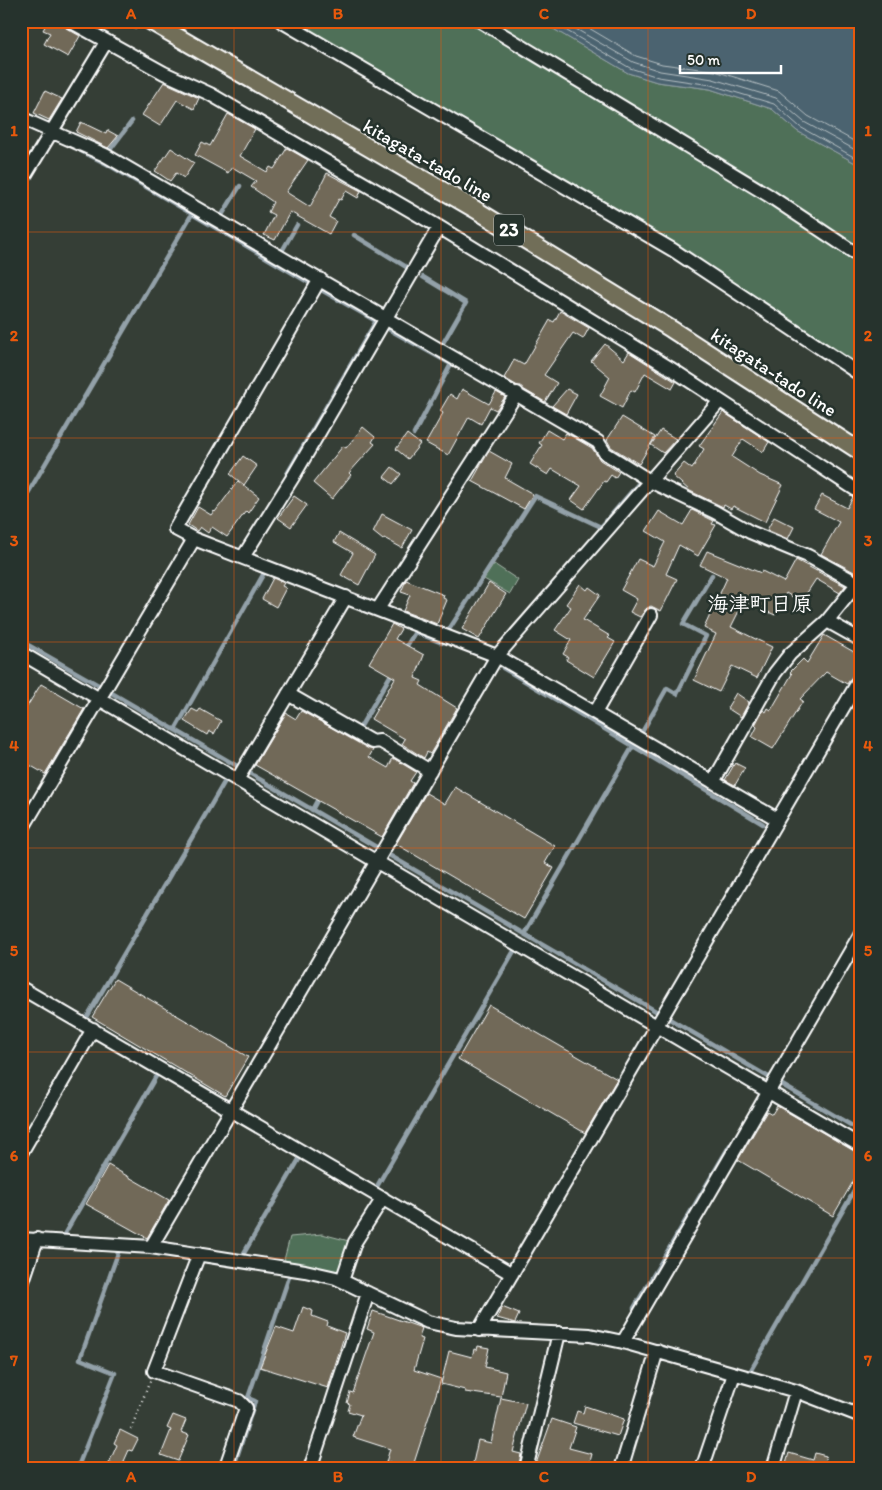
<svg xmlns="http://www.w3.org/2000/svg" width="882" height="1490" viewBox="0 0 882 1490" font-family="Itim,'Klee One',sans-serif">
  <style>
    .green { fill: #506f58; stroke: #a8b7ac }
    .water { fill: #4b636f; stroke: #93a1a9 }
    .lines { fill: none; stroke-linecap: round; stroke-linejoin: round }
    .shore { stroke: #b7c1c5; stroke-width: 1 }
    .stream { stroke: #93a1a9; stroke-width: 4.5 }
    .building { fill: #716959; stroke: #fff }
    .minor-casing { stroke: #fff; stroke-width: 16 }
    .major-casing { stroke: #fff; stroke-width: 20 }
    .path { stroke: #fff; stroke-width: 2.5; stroke-dasharray: 1 4; stroke-linecap: butt }
    .minor { stroke: #26332d; stroke-width: 12 }
    .major { stroke: #716e59; stroke-width: 16 }
    .grid { fill: none; stroke: #e8590c; stroke-width: 1; stroke-opacity: 0.55 }
    .labels { text-anchor: middle; stroke-width: 5; stroke-linejoin: round; paint-order: stroke }
    .shield { fill: #26332d; stroke: #bec2c0; stroke-width: 1 }
    .shield-label { font-size: 18px; font-weight: bold; fill: #fff }
    .street-label { font-size: 19px; fill: #fff; stroke: #26332d }
    .quarter-label { font-size: 21px; font-weight: bold; fill: #fff; stroke: #26332d }
    .neatline { fill: none; stroke: #e8590c; stroke-width: 2 }
    .grid-label { font-size: 16px; text-anchor: middle; font-weight: bold; fill: #e8590c }
  </style>
  <rect width="100%" height="100%" fill="#353e36"/>
  <filter id="ink" filterUnits="userSpaceOnUse"><feTurbulence type="fractalNoise" baseFrequency=".02" numOctaves="2"/><feDisplacementMap in="SourceGraphic" scale="10" xChannelSelector="R" yChannelSelector="G"/><feConvolveMatrix kernelMatrix="1 2 1 2 8 2 1 2 1" color-interpolation-filters="sRGB"/></filter>
  <g filter="url(#ink)">
    <path class="green" d="M292,21h177l296,179 96,64v106z
      M488,21h52l88,52 29,9 53,7 62,20 25,22 64,35v87z
      M494,564l24,16 -8,14 -26,-15z
      M322,1234l27,7 -8,31 -57,-12 6,-23z"/>
    <path class="water" d="M540,21h321v145l-64,-35 -25,-22 -62,-20 -53,-7 -29,-9z"/>
    <g class="lines">
      <path class="shore" d="M550,21l80,47 28,9 53,8 63,19 26,23 61,34
        M562,21l71,41 27,9 53,8 63,19 28,24 57,31
        M577,21l59,35 26,8 53,7 64,20 29,25 53,29"/>
      <path class="stream" d="M110,150l22,-29
        M81,151l26,13 206,121
        M222,215l18,-29
        M354,235l54,33
        M282,251l15,-26
        M423,277l43,26 -23,40
        M390,330l61,34 -37,70
        M287,474l89,-153 -53,-30
        M21,505l171,-291
        M450,628l85,-132 66,31 37,-43
        M21,641l79,45
        M405,649l10,-17 27,11
        M503,668l260,156
        M110,692l268,156
        M175,730l89,-157
        M358,731l35,-60
        M641,734l26,-46 10,6 29,-58 -23,-12 29,-49
        M312,810l7,-13
        M389,855l472,276
        M855,932l6,-9
        M524,934l109,-188
        M87,1017l138,-236
        M376,1188l138,-237
        M65,1233l94,-162
        M244,1253l57,-97 2,1
        M634,1308l96,-163
        M751,1370l110,-191
        M77,1469l38,-96 -35,-14 38,-106
        M233,1469l22,-68 -7,-3 41,-121"/>
    </g>
    <path class="building" d="M48,21h14l4,7 14,8 -12,21 -24,-13 6,-11 -7,-3z
      M164,82l35,16 -5,11 -17,-9 -17,26 -18,-11z
      M45,91l17,8 -13,21 -15,-7z
      M228,114l27,15 -15,27 27,16 3,-5 4,2 13,-21 21,12 -22,32 24,15 17,-34 34,18 -3,7 -12,-7 -5,9 -2,-1 -10,18 7,4 -7,13 -39,-22 -15,28 -11,-5 10,-20 -6,-3 5,-10 -22,-15 5,-6 -24,-14 -4,6 -33,-18 7,-13 8,4z
      M81,122l25,12 1,-4 11,6 -10,12 -32,-16z
      M171,148l23,15 -10,15 -8,-5 -6,8 -15,-10z
      M560,311l29,17 -6,11 -10,-6 -29,42 13,8 -12,19 -41,-24 10,-18 10,5 26,-45 4,2z
      M605,344l19,16 5,-8 47,30 -4,7 -27,-16 -10,19 -4,-2 -9,18 -22,-12 10,-19 -19,-16z
      M462,389l27,15 7,-12 9,5 -9,13 -6,-3 -9,17 -12,-7 -21,38 -22,-12 17,-30 -3,-2 10,-17 7,5z
      M567,389l10,5 -11,20 -14,-8z
      M723,412l46,30 -6,10 -20,-13 -11,18 28,18 23,10 -18,37 -32,-16 -2,3 -7,-4 -1,2 -33,-16 -17,-15 11,-13 8,6 12,-20 -5,-3z
      M622,417l33,20 -16,27 -28,-17 -4,-7z
      M363,427l12,10 -3,5 3,2 -26,29 2,2 -19,24 -19,-16 30,-37 3,2z
      M547,430l15,9 4,-6 26,15 8,12 19,12 -4,6 -4,-3 -5,7 -2,-1 -20,28 -13,-9 10,-14 -29,-17 -4,6 -18,-11 12,-19 -3,-2z
      M661,430l15,9 -13,14 -12,-8z
      M407,434l13,10 -12,15 -12,-10z
      M489,451l23,13 -7,14 28,16 -9,15 -52,-28z
      M243,456l14,10 -13,19 -14,-11z
      M392,467l9,7 -8,10 -9,-7z
      M238,481l21,16 -11,16 -2,-2 -19,26 -15,-10 -4,6 -8,-6 -3,4 -9,-6 10,-18 13,8 3,-4 1,1z
      M822,495l25,13 6,-11 8,4v35l-6,10 6,3v22l-5,2 -35,-19 18,-32 -25,-13z
      M294,496l13,9 -16,22 -13,-9z
      M692,510l22,11 -2,3 4,1 -18,31 -19,-11 -13,29 11,5 -16,32 -10,-5 -4,2 -7,9 -10,-5 7,-13 -16,-9 17,-31 15,7 12,-24 -19,-11 13,-20 24,14z
      M382,514l30,16 -10,18 -18,-10 -1,2 -10,-8z
      M774,517l20,10 -6,12 -21,-9z
      M339,533l36,22 -16,30 -18,-10 12,-22 -19,-11z
      M707,551l54,22 1,-2 22,11 12,-22 49,26 -5,7 -24,-14 -15,23 -15,-9 -11,22 -31,-14 -13,26 41,20 -15,31 -25,-12 -13,26 -25,-12 22,-46 -12,-6 23,-50 -27,-13z
      M273,578l11,5 -2,3 4,2 -10,19 -14,-8z
      M406,580l38,15 -1,3 4,2 -10,24 -34,-13 7,-16 -9,-3z
      M489,583l17,11 -27,45 -17,-10z
      M580,584l7,6 2,-3 11,8 -17,25 27,16 -2,2 7,4 -21,35 -28,-17 2,-3 -5,-3 8,-14 -16,-10 16,-23 -5,-3z
      M392,624l9,5 -6,10 29,16 -9,23 7,3 -2,4 37,23 -27,46 -3,-2 -3,6 -22,-14 3,-5 -34,-20 24,-41 -26,-15z
      M824,635l37,21v7l-14,21 -21,-12 -26,27 3,2 -30,48 -21,-12 5,-10 -2,-2 8,-15 3,2 2,-4 3,2 21,-36 -2,-2 13,-13 4,4z
      M41,684l43,25 -39,65 -24,-14v-44z
      M736,693l13,9 -8,15 -14,-9z
      M192,709l6,3 2,-3 21,12 -7,13 -5,-3 -2,4 -23,-14z
      M301,711l72,39 -4,7 19,11 5,-10 23,14 -6,9 3,2 -31,54 -127,-72 31,-52 10,6z
      M735,763l10,5 -10,17 -10,-5z
      M455,787l100,59 -10,17 9,5 -30,51 -128,-75 30,-51 19,11z
      M115,979l133,78 -23,39 -133,-79z
      M489,1005l128,74 -32,54 -127,-74z
      M777,1106l84,49v13l-28,48 -95,-56 29,-49 5,3z
      M108,1165l61,35 -22,38 -61,-34z
      M303,1307l10,4 -1,5 16,6 -1,4 18,7 -17,55 -68,-21 16,-40 18,6z
      M502,1307l17,7 -4,9 -18,-5z
      M373,1311l49,17 -3,10 4,1 -9,31 27,9 -29,90 -26,-7 4,-13 -37,-12 8,-22 -13,-4 2,-7 -3,-1 3,-11 3,1 21,-61 -7,-3z
      M478,1346l11,2 -4,19 21,5 -5,25 -36,-5v-2l-24,-6 8,-33 23,6 2,-8 3,1z
      M501,1398l25,5 -13,49 8,2 -3,15 -45,-6 5,-23 13,3z
      M585,1406l39,13 -6,17 -45,-13 4,-12 6,2z
      M173,1415l13,5 -5,12 8,3 -11,26 -17,-6 10,-25 -4,-2z
      M552,1419l24,8 -7,21 23,6 -4,15h-54z
      M120,1430l18,9 -6,12 -3,-1 -8,18 -12,-5 8,-18 -3,-2z
      M789,1453l24,7 2,-7 11,3 -2,6 10,3v4h-50z"/>
    <g class="lines">
      <g class="minor-casing">
        <path id="minor" d="M70,21l94,52 46,21 229,133 231,141 191,125
          M281,21l392,229 188,125
          M480,21l288,174 93,62
          M21,118l84,37 493,287 7,11 45,28 65,31 35,20 58,24 49,27
          M21,182l85,-140
          M194,539l-19,-10 145,-250
          M243,557l50,-80 146,-250
          M378,609l139,-216
          M827,621l34,19
          M21,653l840,493
          M288,694l84,48 8,-1 50,30
          M595,713l56,-98
          M237,780l109,-183
          M713,782l62,-109 15,-19 37,-33 34,-42
          M21,831l173,-292 303,117 280,163
          M21,988l491,286
          M21,1153l72,-124
          M21,1239l130,8 154,24 31,7 92,44 28,6 134,7 33,7 173,49 65,25
          M151,1247l346,-591 222,-254
          M199,1254l-45,117 85,30 7,7 -21,61
          M342,1281l13,-39 28,-44
          M21,1287l16,-48
          M479,1330l382,-653
          M623,1342l238,-409
          M310,1469l58,-176
          M526,1469l33,-136
          M621,1469l36,-118
          M702,1469l32,-95
          M773,1469l23,-78"/>
      </g>
      <g class="major-casing">
        <path id="major" d="M150,21l323,187 198,121 190,123"/>
      </g>
      <path class="path" d="M122,21l16,9
        M131,1429l19,-48"/>
      <use href="#minor" class="minor"/>
      <use href="#major" class="major"/>
    </g>
  </g>
  <path class="grid" d="M234,21v1448M441,21v1448M648,21v1448M21,232h840M21,438h840M21,642h840M21,848h840M21,1052h840M21,1258h840"/>
  <g class="labels">
    <rect class="shield" x="494" y="214.5" width="30" height="31" rx="4"/>
    <g class="shield-label">
      <text x="509" y="236">23</text>
    </g>
    <g class="street-label">
      <text transform="translate(428 160) rotate(30)" y="7">kitagata-tado line</text>
      <text transform="translate(774 372) rotate(33)" y="7">kitagata-tado line</text>
    </g>
    <g class="quarter-label">
      <text x="760" y="611">海津町日原</text>
    </g>
  </g>
  <rect width="882" height="1490" fill="none" stroke="#26332d" stroke-width="55"/>
  <path d="M680 65v8h101v-8" fill="none" stroke="#ffffff" stroke-width="2.5"/>
  <text x="687" y="65" font-size="15" fill="#ffffff" stroke="#26332d" stroke-width="4" paint-order="stroke">50 m</text>
  <rect x="28" y="28" width="826" height="1434" class="neatline"/>
  <g class="grid-label">
    <text x="131" y="19">A</text>
    <text x="338" y="19">B</text>
    <text x="544" y="19">C</text>
    <text x="751" y="19">D</text>
    <text x="14" y="136">1</text>
    <text x="868" y="136">1</text>
    <text x="14" y="341">2</text>
    <text x="868" y="341">2</text>
    <text x="14" y="546">3</text>
    <text x="868" y="546">3</text>
    <text x="14" y="751">4</text>
    <text x="868" y="751">4</text>
    <text x="14" y="956">5</text>
    <text x="868" y="956">5</text>
    <text x="14" y="1161">6</text>
    <text x="868" y="1161">6</text>
    <text x="14" y="1366">7</text>
    <text x="868" y="1366">7</text>
    <text x="131" y="1482">A</text>
    <text x="338" y="1482">B</text>
    <text x="544" y="1482">C</text>
    <text x="751" y="1482">D</text>
  </g>
</svg>
